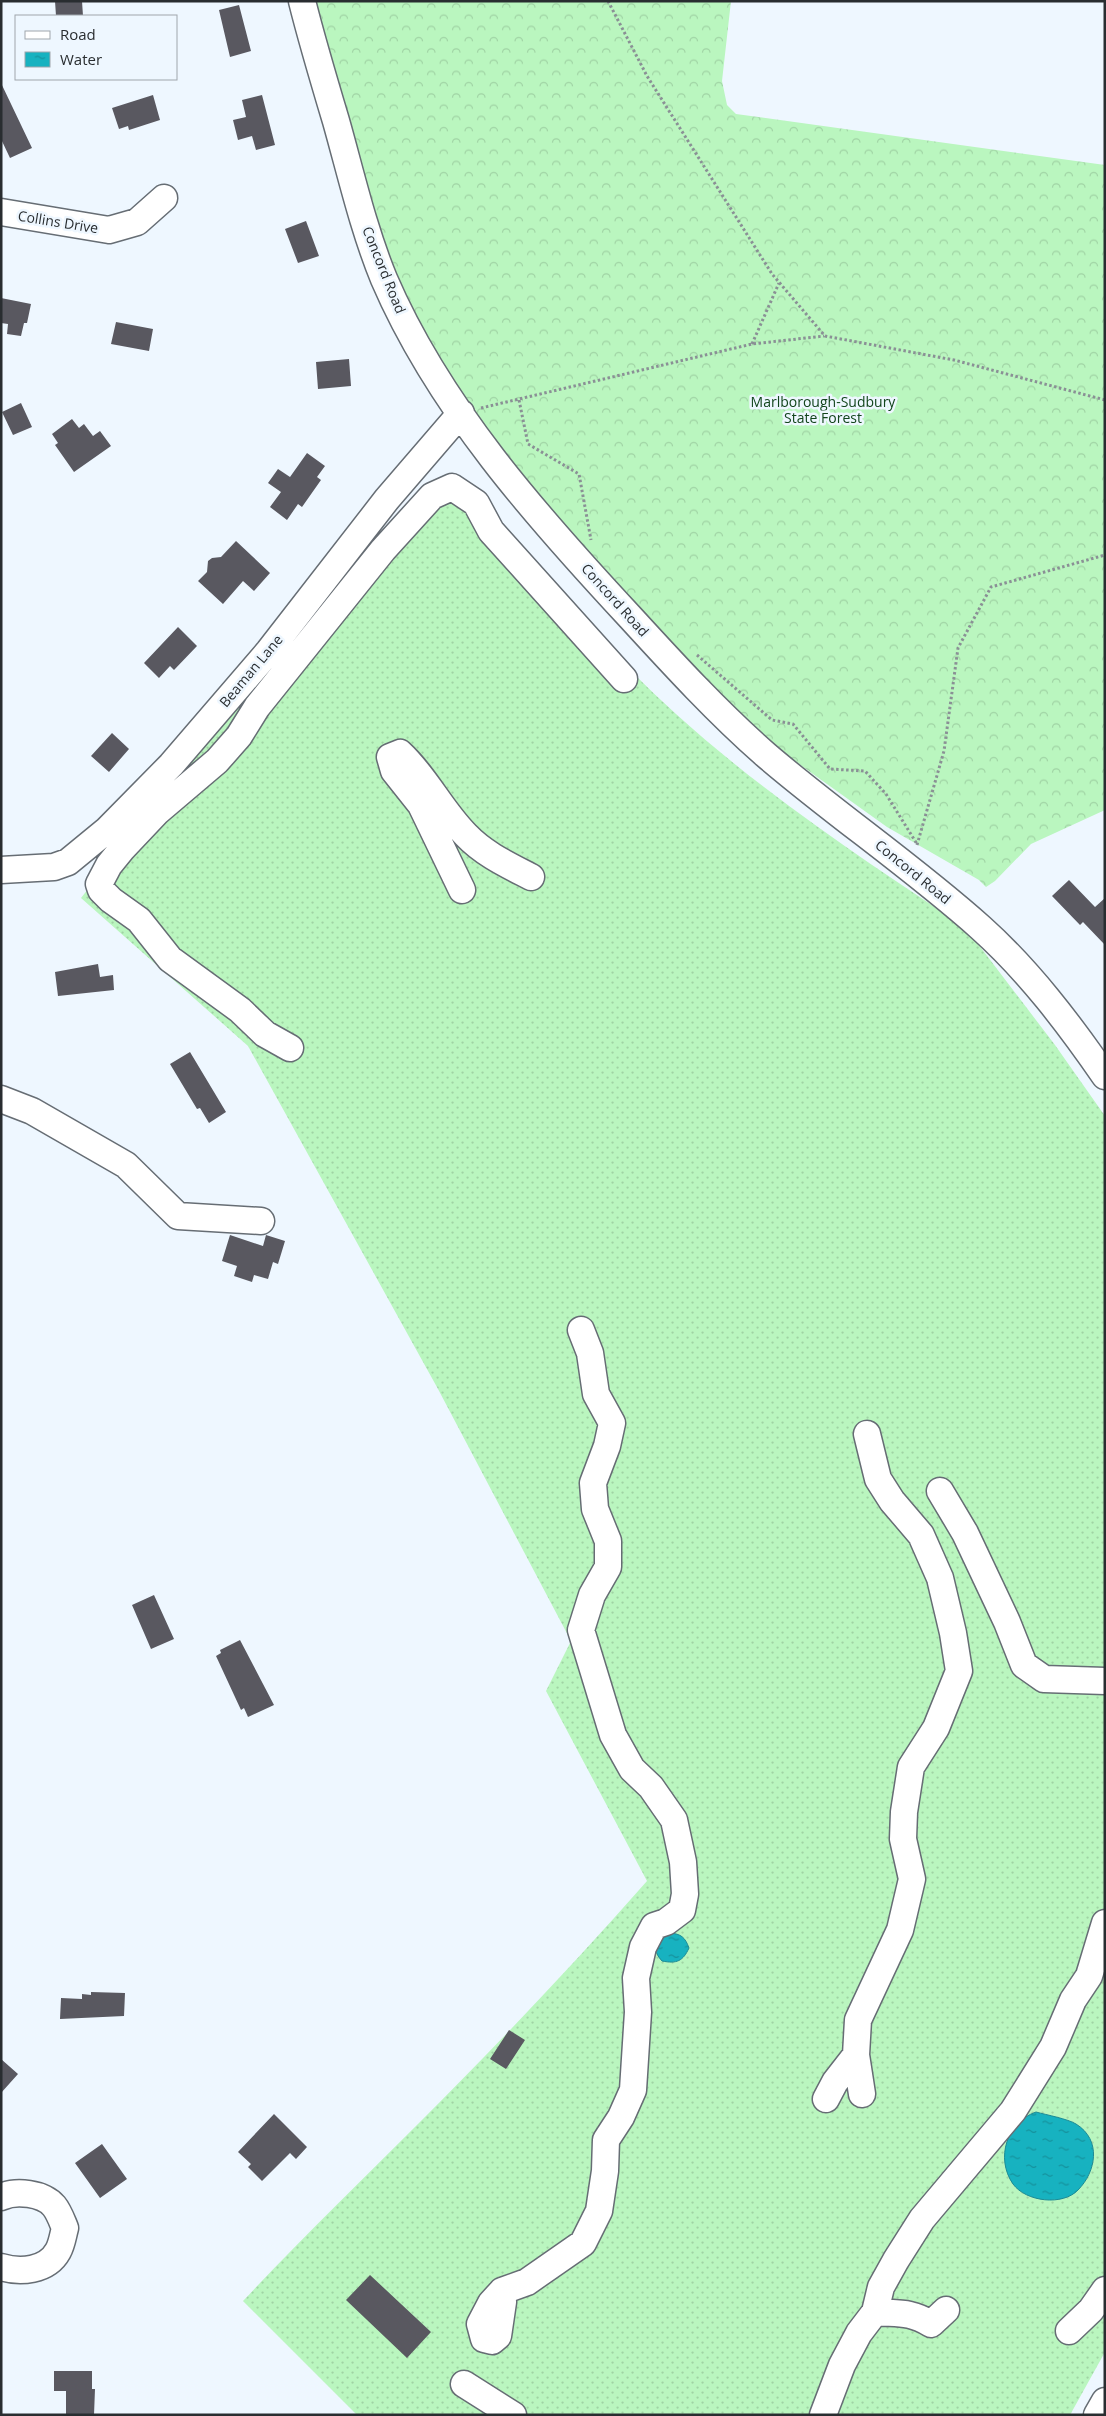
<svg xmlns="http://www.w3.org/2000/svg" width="1106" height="2416" font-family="'Open Sans',sans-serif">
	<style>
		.grass { fill: url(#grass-dots) }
		.forest { fill: url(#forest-crowns) }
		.water { fill: url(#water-ripples); stroke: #1c8a95 }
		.building { fill: #595860 }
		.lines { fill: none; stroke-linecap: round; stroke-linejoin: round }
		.minor-casing { stroke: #666d74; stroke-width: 29 }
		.path { stroke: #8a9095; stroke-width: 3; stroke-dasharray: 2.5 2.5; stroke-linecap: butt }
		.minor { stroke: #fff; stroke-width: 26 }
		.labels { text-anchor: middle; stroke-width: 5; stroke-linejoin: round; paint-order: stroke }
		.street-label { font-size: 14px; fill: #292d30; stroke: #eef7ff }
		.park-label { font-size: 14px; fill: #12451c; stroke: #eef7ff }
	</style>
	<defs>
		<pattern id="grass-dots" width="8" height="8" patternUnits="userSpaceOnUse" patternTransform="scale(1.25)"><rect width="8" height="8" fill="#baf6bf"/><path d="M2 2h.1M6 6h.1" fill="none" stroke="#a0d3a4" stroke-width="1.8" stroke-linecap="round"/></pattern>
		<pattern id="forest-crowns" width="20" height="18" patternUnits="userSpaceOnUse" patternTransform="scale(1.25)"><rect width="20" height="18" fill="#baf6bf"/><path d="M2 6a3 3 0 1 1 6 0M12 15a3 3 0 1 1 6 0" fill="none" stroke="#a0d3a4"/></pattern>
		<pattern id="water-ripples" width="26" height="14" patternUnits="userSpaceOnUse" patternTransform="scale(1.25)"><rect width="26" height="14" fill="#17b2c0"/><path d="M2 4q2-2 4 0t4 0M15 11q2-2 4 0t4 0" fill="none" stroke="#15919c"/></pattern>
	</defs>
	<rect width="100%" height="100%" fill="#eef7ff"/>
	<path class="grass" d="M448,477C526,553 594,640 676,714C770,799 877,869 983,939L978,944L1055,1045L1105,1116V2352L1070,2415H357L243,2301C300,2240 360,2182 419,2123C497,2045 574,1964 647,1881L546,1691L571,1641L438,1389L248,1046L81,898L95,880L112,849L400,515L431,481Z"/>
	<path class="forest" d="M305,1H731L722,81L727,105L736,114L1105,165V810L1031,844L995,881L986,887L979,880L887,827L732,716L557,529L408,318Z"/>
	<path class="water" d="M670,1933C681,1934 685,1937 689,1948C683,1961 677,1964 662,1961C654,1952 655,1948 658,1937Z
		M1036,2112C1047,2115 1068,2119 1076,2124C1102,2140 1096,2172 1078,2190C1063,2206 1026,2202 1013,2184C995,2158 1007,2122 1036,2112Z"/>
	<path class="building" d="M55,1H82L83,16H56Z
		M239,5L251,51L230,57L219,10Z
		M1,83L32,148L10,158L1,139Z
		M153,95L160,120L129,130L128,126L119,129L112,108Z
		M262,95L275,145L256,150L252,136L238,140L233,120L246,117L242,100Z
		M306,221L319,256L298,263L285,229Z
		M1,298L31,304L27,323H24L21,336L7,334L8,324L1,323Z
		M116,322L153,329L149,351L111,344Z
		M349,359L351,386L318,389L316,362Z
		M21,403L32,427L13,435L2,412Z
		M72,419L79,428L84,424L93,436L100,431L111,446L74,472L55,445L58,443L52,434Z
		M307,453L325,466L317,477L321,480L302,507L298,504L287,520L270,507L281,492L268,483L278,469L290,477Z
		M236,541L270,573L254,591L243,581L223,604L198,581L207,572L208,561L212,558L221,557Z
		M178,627L197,646L174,670L170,666L159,678L144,663Z
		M112,733L129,749L109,772L91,756Z
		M1069,880L1095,907L1105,898V945L1083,922L1080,925L1052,896Z
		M98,964L100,977L113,975L114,990L58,996L55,972Z
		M190,1052L226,1112L209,1123L200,1108L197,1109L170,1064Z
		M230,1235L263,1246L266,1235L285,1241L278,1264L273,1262L268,1279L254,1275L252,1282L234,1276L237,1266L222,1261Z
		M154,1595L174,1639L151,1649L132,1605Z
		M240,1640L274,1705L248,1717L244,1708L241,1710L216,1656L221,1653L220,1650Z
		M91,1992L125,1993L124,2016L60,2019L61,1998L82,1999V1994L91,1995Z
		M509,2030L525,2040L506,2069L490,2059Z
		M1,2059L18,2074L1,2093Z
		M274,2114L307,2147L296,2159L290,2153L262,2181L248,2167L251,2164L238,2152Z
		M102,2144L127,2179L100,2198L75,2163Z
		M370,2275L431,2332L407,2358L346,2300Z
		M54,2371H92V2389H95L94,2415H66V2391H54Z"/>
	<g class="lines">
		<g class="minor-casing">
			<path id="minor" d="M302,1C312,41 324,81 336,121C351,174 363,228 384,279C439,407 537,517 631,618C674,665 718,713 766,755C836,815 913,867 981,928C1029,971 1069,1024 1105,1076
				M1,212L109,230L137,222L164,198
				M1,870L54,867L68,862L107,830L171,765L269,651L387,499L461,413
				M462,890L421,805L394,771L390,757L400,753C426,777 441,810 466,835C484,854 508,865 531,877
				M290,1048L265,1034L240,1010L170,959L139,920L111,900L101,890L99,884L109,865L122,849L157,812L217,761L239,736L257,707L383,550L432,496L452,487L476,503L491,531L624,679
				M1,1099L32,1111L126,1165L178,1216L261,1221
				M940,1491L965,1533L1007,1622L1024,1665L1044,1679L1105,1681
				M856,2055L862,2094
				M826,2099L835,2082L856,2055L858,2020L900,1930L912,1879L903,1839L904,1812L911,1767L936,1728L959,1671L953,1633L940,1578L921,1535L892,1501L878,1479L867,1434
				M1,2197C16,2190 43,2193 54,2206C59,2212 62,2221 65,2228C63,2235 62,2244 58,2251C47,2271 20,2273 1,2267
				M502,2291L527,2282L583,2243L599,2211L605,2171L606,2140L621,2117L633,2090L638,2012L636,1978L643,1947L654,1926L666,1922L682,1910L685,1894L683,1862L674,1820L651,1787L632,1769L613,1735L581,1630L592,1595L608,1567V1541L595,1509L593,1483L607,1446L612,1423L596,1394L590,1353L581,1330
				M502,2291L503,2302L498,2336L492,2341L484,2339L480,2324L491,2303Z
				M875,2312C898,2314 910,2311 931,2324L946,2310
				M1069,2331L1091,2310L1105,2290
				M464,2384L513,2415
				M823,2415L842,2365L859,2333L875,2312L881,2287L896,2260L922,2219L1013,2111L1053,2047L1073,2000L1089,1976L1105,1923
				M1097,2415L1105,2401"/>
		</g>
		<path class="path" d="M608,1L647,76L772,274L825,336L954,360L1105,400
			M752,344L779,283
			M519,400L528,444L579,474L591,540
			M481,408L752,344L824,336
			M697,655L772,720L793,724L830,769L865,771L886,794L917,844
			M917,845L944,751L958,648L991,587L1105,555"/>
		<use href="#minor" class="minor"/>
	</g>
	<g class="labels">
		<g class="street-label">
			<text transform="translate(58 222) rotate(9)" y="5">Collins Drive</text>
			<text transform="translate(384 270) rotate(68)" y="5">Concord Road</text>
			<text transform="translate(615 600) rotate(48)" y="5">Concord Road</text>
			<text transform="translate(251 671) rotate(-50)" y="5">Beaman Lane</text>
			<text transform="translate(913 872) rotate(39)" y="5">Concord Road</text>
		</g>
		<g class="park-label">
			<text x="823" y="407">Marlborough-Sudbury<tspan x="823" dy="16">State Forest</tspan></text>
		</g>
	</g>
	<rect width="1106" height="2416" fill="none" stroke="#292d30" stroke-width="5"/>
	<rect x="15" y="15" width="162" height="65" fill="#eef7ff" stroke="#9fa6ac"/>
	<rect x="25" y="31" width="25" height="8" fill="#ffffff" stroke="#9fa6ac"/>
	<text x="60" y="40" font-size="15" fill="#292d30">Road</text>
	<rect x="25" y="52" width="25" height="15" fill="url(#water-ripples)" stroke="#9fa6ac"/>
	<text x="60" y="65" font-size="15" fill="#292d30">Water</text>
</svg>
